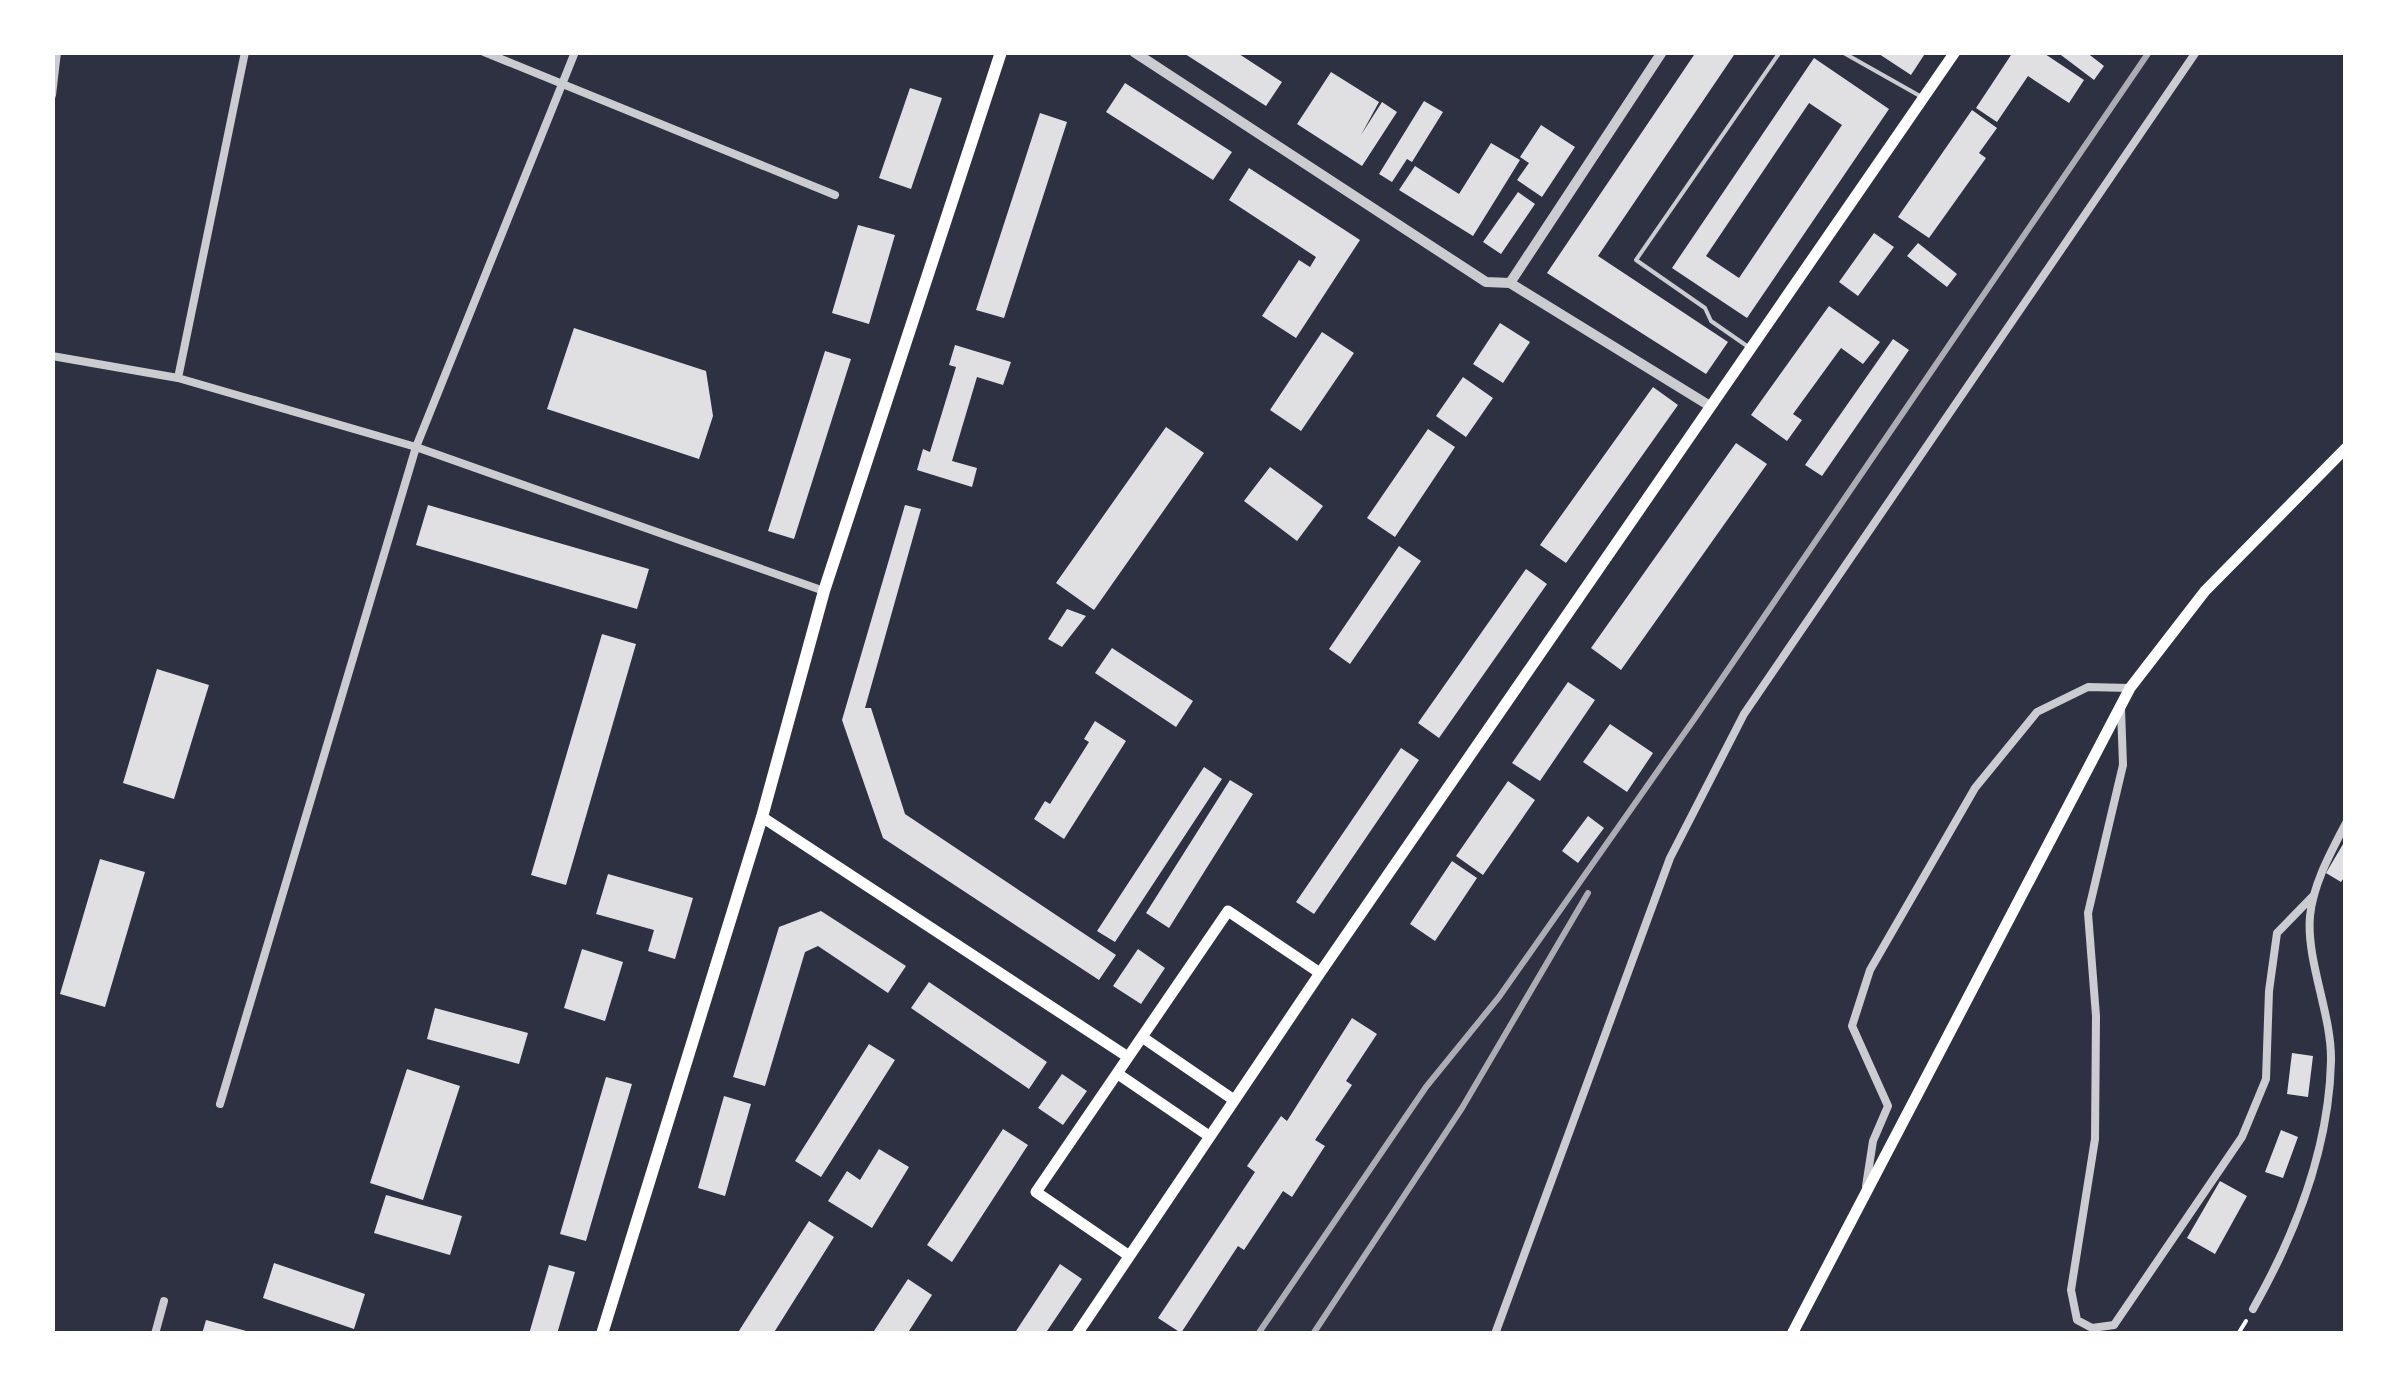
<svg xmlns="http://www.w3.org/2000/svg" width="2398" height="1386" font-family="Quicksand,sans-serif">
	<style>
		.building { fill: #e0e0e3; fill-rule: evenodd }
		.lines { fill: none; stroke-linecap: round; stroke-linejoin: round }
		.path { stroke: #fff; stroke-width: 4 }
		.service { stroke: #caccd0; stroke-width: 4 }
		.minor { stroke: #caccd0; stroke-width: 8 }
		.tertiary { stroke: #caccd0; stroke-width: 10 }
		.secondary { stroke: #fff; stroke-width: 11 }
		.primary { stroke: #fff; stroke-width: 12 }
		.rail { stroke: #abadb3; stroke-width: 6 }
	</style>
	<rect width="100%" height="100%" fill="#2d3142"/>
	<path class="building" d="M1182,52H1236L1282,82L1266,106Z
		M1696,52H1736L1598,256L1728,342L1706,374L1547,273Z
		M1876,52H1926L1911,75Z
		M2013,52H2042L2084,80L2069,103L2028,76L1997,122L1976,108Z
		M2057,52H2086L2104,66L2094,80Z
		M1814,58L1889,109L1747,318L1672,268ZM1809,103L1842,125L1739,278L1706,256Z
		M1331,72L1379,102L1361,135L1382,102L1397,112L1362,166L1297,124Z
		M1125,83L1232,152L1213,180L1106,112Z
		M910,88L942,98L911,189L879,178Z
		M1424,101L1443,112L1412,162L1407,159L1392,182L1379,174Z
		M1972,110L1997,128L1979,153L1986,158L1929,238L1898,217Z
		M1040,113L1067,122L1004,318L976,310Z
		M1541,125L1575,147L1542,197L1517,180L1529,163L1520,157Z
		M1491,143L1520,160L1473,236L1399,190L1415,166L1459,194Z
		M1249,168L1360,240L1296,338L1262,316L1299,260L1310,267L1316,257L1229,200Z
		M1518,192L1535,204L1501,254L1483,242Z
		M858,225L895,235L869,324L832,313Z
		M1874,233L1894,247L1858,296L1839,282Z
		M1918,243L1957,274L1947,287L1907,256Z
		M1829,306L1880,342L1863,364L1841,348L1793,414L1802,420L1787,441L1751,415Z
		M1500,323L1530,342L1503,383L1473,364Z
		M574,328L706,371L713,416L699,459L547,409Z
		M1322,332L1354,353L1301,431L1270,410Z
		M1893,339L1909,350L1822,476L1805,465Z
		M955,345L1011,362L1003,385L977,377L952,461L977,468L972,487L917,470L923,449L930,452L956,367L949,365Z
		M825,351L851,359L794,539L768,531Z
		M1463,377L1493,398L1466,437L1436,416Z
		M1653,387L1678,405L1566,563L1540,545Z
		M1166,427L1204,453L1094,610L1056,583Z
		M1428,429L1455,447L1395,537L1367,518Z
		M1736,443L1767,464L1621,670L1591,648Z
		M1270,467L1323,506L1297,541L1244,501Z
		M428,505L649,569L637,609L416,545Z
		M905,505L921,509L865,708H871L905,814L1116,955L1099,980L883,838L842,720Z
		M1399,546L1421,561L1350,664L1329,649Z
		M1526,569L1547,584L1439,738L1418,723Z
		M1067,609L1086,616L1062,647L1048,639Z
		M602,634L636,644L566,885L531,875Z
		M1112,648L1193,701L1176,727L1095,673Z
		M157,669L209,685L174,799L123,783Z
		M1568,682L1595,700L1540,781L1512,763Z
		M1095,721L1126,741L1064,839L1034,819L1045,801L1050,804L1089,742L1084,739Z
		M1610,724L1653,753L1627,792L1583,762Z
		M1401,748L1419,760L1314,914L1296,902Z
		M1204,767L1222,779L1115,942L1097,931Z
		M1230,780L1253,794L1169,928L1146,913Z
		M1508,781L1535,800L1483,875L1456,856Z
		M1588,816L1604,828L1578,863L1562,851Z
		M2346,839V875L2341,882L2326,873Z
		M100,859L145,872L105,1007L60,994Z
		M1452,861L1477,878L1435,941L1410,924Z
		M608,874L693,898L675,959L648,951L654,930L596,914Z
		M821,911L906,966L888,993L818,946L805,952L765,1086L733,1077L779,927Z
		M582,949L623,962L605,1021L564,1008Z
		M1138,949L1165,968L1141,1004L1113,986Z
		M929,982L1047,1062L1029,1089L911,1008Z
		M435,1008L528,1033L519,1064L427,1039Z
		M1352,1018L1377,1034L1346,1081L1352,1085L1315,1140L1325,1146L1292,1197L1283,1191L1244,1250L1238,1246L1181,1333L1158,1318L1255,1172L1247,1166L1281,1116L1287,1121Z
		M869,1044L895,1060L821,1177L795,1161Z
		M2292,1053L2313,1056L2308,1097L2287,1094Z
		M407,1069L460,1086L423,1200L370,1183Z
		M1062,1074L1087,1091L1063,1125L1038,1108Z
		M606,1077L632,1084L586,1241L560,1234Z
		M724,1096L751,1104L725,1196L698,1188Z
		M1003,1129L1028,1145L952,1262L927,1245Z
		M2281,1130L2298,1137L2283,1178L2265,1172Z
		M879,1149L909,1167L872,1228L828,1201L847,1171L860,1180Z
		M2220,1181L2247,1196L2215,1254L2187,1238Z
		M386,1195L462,1216L450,1255L374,1233Z
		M809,1221L834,1237L773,1334H737Z
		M274,1263L365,1294L354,1329L263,1298Z
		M1060,1264L1082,1279L1045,1334H1014Z
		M549,1265L575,1272L557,1334H529Z
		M908,1279L932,1295L907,1334H872Z
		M206,1320L250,1332V1334H202Z"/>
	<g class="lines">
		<path class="path" d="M2238,1334L2246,1321"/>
		<path class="service" d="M1842,52L1920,96
			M1747,346L1711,321L1705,308L1636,260L1780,52"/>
		<path class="minor" d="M484,52L835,195
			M52,95L57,52
			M52,356L178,378L416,447L824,591
			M178,378L245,52
			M2121,709L2123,765L2088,913L2096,1016L2095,1139L2071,1290L2077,1320L2092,1328L2114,1325L2242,1137L2266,1079L2269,991L2277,933L2314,895
			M220,1104L416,447L575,52
			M1866,1186L1873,1141L1888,1106L1852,1026L1870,970L1975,788L2037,712L2088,687L2130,688
			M2253,1309C2296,1233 2329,1149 2331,1061C2332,1015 2306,961 2310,916C2313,884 2331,852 2346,823
			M155,1334L164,1301
			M1495,1334L1670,858L1744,714L2196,52"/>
		<path class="tertiary" d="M1134,52L1486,282L1510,283L1710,406
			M1510,283L1662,52"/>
		<path class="secondary" d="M762,817L1128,1057
			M1142,1037L1234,1100
			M1118,1074L1209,1136
			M1128,1255L1036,1192L1228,911L1320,973
			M1077,1334L1320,973L1955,52
			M1792,1334L2130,688L2205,591L2346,448"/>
		<path class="primary" d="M602,1334L762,817L824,591L1001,52"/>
		<path class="rail" d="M1258,1334L1426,1087L1499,997L1695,718L2149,52
			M1313,1334L1462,1108L1588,893"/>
	</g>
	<rect width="2398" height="1386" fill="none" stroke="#ffffff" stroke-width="110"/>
</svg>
